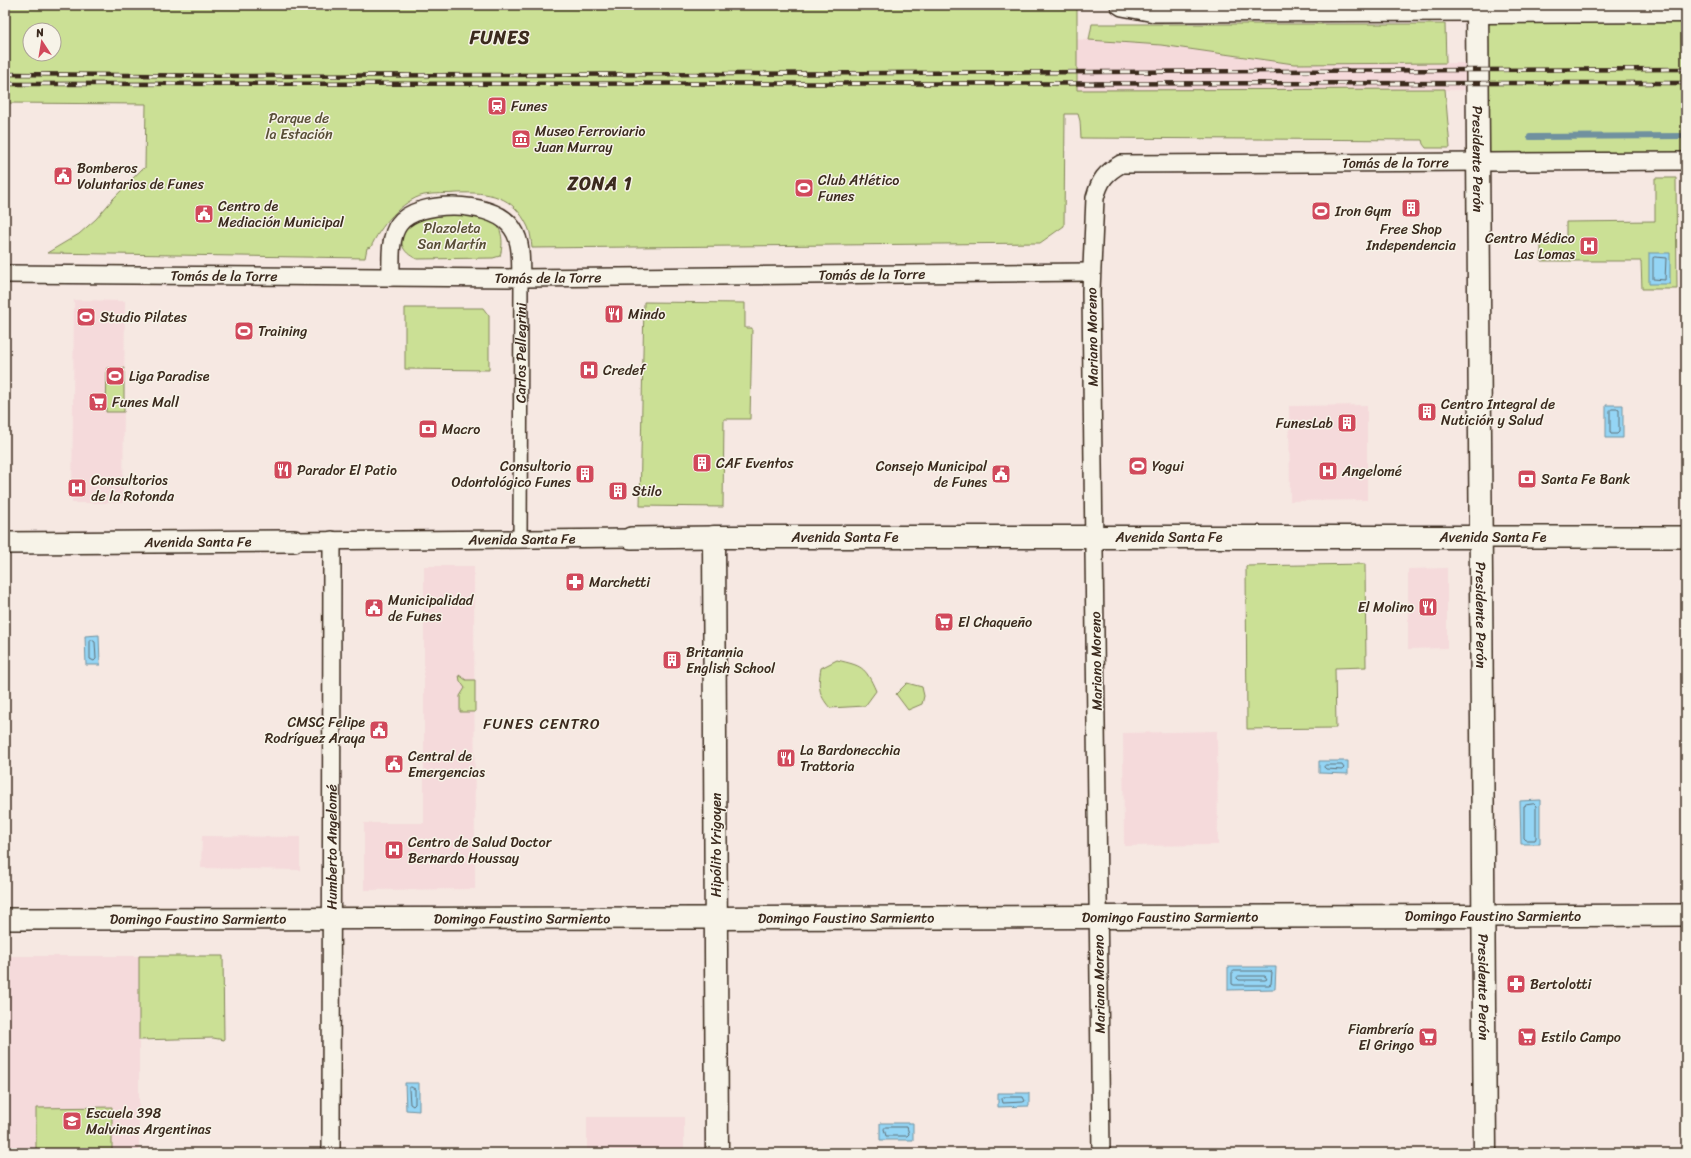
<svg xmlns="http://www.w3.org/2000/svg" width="1691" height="1158" font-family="Sriracha,sans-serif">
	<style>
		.built { fill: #f5dadb; fill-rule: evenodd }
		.green { fill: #cbe095; stroke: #83855a; fill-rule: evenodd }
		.water { fill: #94d5f5; stroke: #70919f }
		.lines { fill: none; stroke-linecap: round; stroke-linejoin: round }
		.shore { stroke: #5f6e74; stroke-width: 1 }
		.stream { stroke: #70919f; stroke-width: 6 }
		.pedestrian-casing { stroke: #3b2a1e; stroke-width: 16 }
		.minor-casing { stroke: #3b2a1e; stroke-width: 20 }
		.tertiary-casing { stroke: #3b2a1e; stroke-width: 24 }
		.secondary-casing { stroke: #3b2a1e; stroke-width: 25 }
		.pedestrian { stroke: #f7f3e8; stroke-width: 13 }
		.minor { stroke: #f7f3e8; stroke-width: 17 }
		.tertiary { stroke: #f7f3e8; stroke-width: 21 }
		.secondary { stroke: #f7f3e8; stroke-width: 22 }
		.rail-casing { stroke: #3b2a1e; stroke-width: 4.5 }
		.rail { stroke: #f7f3e8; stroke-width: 3; stroke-dasharray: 9; stroke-linecap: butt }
		.labels { text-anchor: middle; stroke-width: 3; stroke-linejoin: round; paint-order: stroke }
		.poi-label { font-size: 14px; fill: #3b2a1e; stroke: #f7f3e8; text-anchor: start }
		.park-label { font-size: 14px; fill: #584e36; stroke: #f7f3e8 }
		.street-label { font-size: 14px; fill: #3b2a1e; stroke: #f7f3e8 }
		.neighbourhood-label { font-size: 15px; letter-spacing: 1px; fill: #3b2a1e; stroke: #f7f3e8 }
		.district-label { font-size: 18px; font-weight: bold; letter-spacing: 1px; fill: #3b2a1e; stroke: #f7f3e8 }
	</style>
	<rect width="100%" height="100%" fill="#f6e8e2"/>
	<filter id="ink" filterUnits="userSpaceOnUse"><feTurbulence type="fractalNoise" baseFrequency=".025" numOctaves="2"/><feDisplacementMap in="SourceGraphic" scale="8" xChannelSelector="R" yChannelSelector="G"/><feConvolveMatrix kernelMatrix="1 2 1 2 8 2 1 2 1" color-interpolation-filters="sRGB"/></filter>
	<g filter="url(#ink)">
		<path class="built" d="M43,20L1044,37L1161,45L1294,64L1686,62L1536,90L5,91V30ZM30,30H54V54H30Z
			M74,300L125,301L123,503H72Z
			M1367,405V500L1290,501L1289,406Z
			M424,566H474L475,889L364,890V823H424Z
			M1447,568V648L1408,649V569Z
			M1217,731L1218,845L1124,846L1123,733Z
			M202,836L300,837V870L201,868Z
			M5,956H139V1153H5Z
			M587,1117H684V1149H644V1153H587Z"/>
		<path class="green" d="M5,5H1077V90L1445,89L1450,148H1426L1423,144L1422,140L1081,138L1080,121L1078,114H1065L1064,226L1040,243L532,248C531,241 531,233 528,227C513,195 489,192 457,193C447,194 434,193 424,195C402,200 379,228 371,247L367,248L365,258L47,253L79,234L96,219L113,199L142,169L145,168L146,104L5,103ZM30,30H54V54H30Z
			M1686,11V161L1478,162L1477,12Z
			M1092,24H1445L1446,63L1294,64L1161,45L1089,40Z
			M1655,178H1676L1677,289H1642L1641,261H1541V243L1566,242V222L1655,221Z
			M458,214C467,215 478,215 487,218C503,223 504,243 500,256L493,258L417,259C401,252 399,242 404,227L425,215Z
			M644,302L745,303V328H752L750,419H724L723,507L640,506Z
			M405,308H483L489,316V370L405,369Z
			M107,368H124V412H106Z
			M1365,564L1366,667L1335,668L1336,728L1247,729L1246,566Z
			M837,660C862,666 865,666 876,691L865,706L830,708C818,694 818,686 821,668Z
			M459,675L466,680H475V712H460V696L465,688L460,681Z
			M907,683L922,687L924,696L922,704L908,710L896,694Z
			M139,956H223L224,1040L213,1038L139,1040Z
			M112,1107V1153H36V1108Z"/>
		<path class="water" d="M1649,253H1670V284H1649Z
			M1606,405H1623V438H1606Z
			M99,635L100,665H86L85,636Z
			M1319,761H1348V774L1319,773Z
			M1540,800V844H1521L1520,801Z
			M1228,967H1276L1275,989L1228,990Z
			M405,1083H419V1111L406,1110Z
			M998,1093H1029V1106L998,1107Z
			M880,1123H913V1140H880Z"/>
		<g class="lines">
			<path class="shore" d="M1655,257L1666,258L1665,280L1653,279V258Z
				M1612,409H1617L1619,410V432L1617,434H1611L1610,432V411Z
				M92,640L95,642L96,659L94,661L90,659V642Z
				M1326,765H1342L1344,768L1342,770L1326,769L1324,767Z
				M1534,804L1536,806V838L1535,840H1526L1524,838V806L1526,805Z
				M1234,971H1270L1272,972L1271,984L1269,985H1234L1232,984V973Z
				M1239,976H1265L1267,979L1265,980H1239L1237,978Z
				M411,1087L415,1089V1104L413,1106L410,1104L409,1089Z
				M1004,1097H1023L1025,1101L1023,1102L1003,1103L1002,1099Z
				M886,1127H907L909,1134L907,1136H886L884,1129Z"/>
			<path class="stream" d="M1530,137L1686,136"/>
			<g class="pedestrian-casing">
				<g id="pedestrian">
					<path id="s1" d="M520,539L521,278"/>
				</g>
			</g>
			<g class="minor-casing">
				<g id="minor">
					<path d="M1119,5L1122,7L1154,13L1477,12"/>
					<path id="s2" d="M5,274L521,278L1091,272"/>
					<path d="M391,277C391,262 389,237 399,224C418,199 489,201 509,224C523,239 520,259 521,278"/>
					<path id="s3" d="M294,541L631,538"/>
					<path id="s4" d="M331,1153L332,540"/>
					<path id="s5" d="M1101,1153L1091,291L1095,198C1100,180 1105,173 1121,164L1686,161"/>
				</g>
			</g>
			<g class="tertiary-casing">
				<g id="tertiary">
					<path d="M1480,537H1686"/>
					<path d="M631,538L714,537"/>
					<path id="s6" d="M5,543L294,541"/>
					<path d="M1483,916L1686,915"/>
					<path id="s7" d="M5,919L716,918"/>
				</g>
			</g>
			<g class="secondary-casing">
				<g id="secondary">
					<path id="s8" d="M1477,5L1485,1153"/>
					<path d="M1477,12L1686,11"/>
					<path id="s9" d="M716,918L1483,916"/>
					<path id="s10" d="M717,1153L714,537H1480"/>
				</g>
			</g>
			<use href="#pedestrian" class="pedestrian"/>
			<use href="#minor" class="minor"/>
			<use href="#tertiary" class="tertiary"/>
			<use href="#secondary" class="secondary"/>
			<g class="rail-casing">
				<path id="rail" d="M5,74L245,76L497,75L1686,69
					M5,84L1686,83"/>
			</g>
			<use href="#rail" class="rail"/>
		</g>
	</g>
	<defs>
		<g id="station-square" transform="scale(1)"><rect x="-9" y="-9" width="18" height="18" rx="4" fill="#d1495b" stroke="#f7f3e8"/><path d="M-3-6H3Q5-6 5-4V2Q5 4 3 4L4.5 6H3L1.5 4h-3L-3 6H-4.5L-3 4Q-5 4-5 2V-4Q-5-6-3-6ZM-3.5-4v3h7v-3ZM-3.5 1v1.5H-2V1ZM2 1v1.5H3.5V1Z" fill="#fff"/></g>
		<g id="museum-square" transform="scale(1)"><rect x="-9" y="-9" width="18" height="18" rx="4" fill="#d1495b" stroke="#f7f3e8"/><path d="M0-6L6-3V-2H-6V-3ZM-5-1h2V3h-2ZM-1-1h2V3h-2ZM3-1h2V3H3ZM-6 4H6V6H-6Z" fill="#fff"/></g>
		<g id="civic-square" transform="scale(1)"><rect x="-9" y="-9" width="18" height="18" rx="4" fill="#d1495b" stroke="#f7f3e8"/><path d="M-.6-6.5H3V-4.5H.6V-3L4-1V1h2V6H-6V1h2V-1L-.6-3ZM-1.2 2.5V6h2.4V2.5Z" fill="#fff"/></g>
		<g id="stadium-square" transform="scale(1)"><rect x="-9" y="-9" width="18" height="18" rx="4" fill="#d1495b" stroke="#f7f3e8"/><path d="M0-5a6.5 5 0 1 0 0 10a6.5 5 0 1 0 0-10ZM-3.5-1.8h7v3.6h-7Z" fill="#fff"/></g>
		<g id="building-square" transform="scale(1)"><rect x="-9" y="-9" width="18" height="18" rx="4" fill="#d1495b" stroke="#f7f3e8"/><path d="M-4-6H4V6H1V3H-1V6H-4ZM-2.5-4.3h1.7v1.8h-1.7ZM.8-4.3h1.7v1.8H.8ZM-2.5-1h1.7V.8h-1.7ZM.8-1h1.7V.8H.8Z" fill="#fff"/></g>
		<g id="hospital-square" transform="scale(1)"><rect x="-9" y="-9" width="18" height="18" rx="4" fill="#d1495b" stroke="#f7f3e8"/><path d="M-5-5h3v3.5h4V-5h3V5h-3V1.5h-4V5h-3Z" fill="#fff"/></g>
		<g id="restaurant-square" transform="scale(1)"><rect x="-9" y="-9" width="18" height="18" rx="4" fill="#d1495b" stroke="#f7f3e8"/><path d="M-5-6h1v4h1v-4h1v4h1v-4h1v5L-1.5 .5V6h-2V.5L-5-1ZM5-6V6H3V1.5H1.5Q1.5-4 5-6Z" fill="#fff"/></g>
		<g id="supermarket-square" transform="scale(1)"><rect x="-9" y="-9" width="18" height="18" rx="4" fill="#d1495b" stroke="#f7f3e8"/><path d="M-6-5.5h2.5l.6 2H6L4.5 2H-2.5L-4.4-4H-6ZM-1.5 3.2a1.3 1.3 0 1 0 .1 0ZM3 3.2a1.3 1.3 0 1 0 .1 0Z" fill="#fff"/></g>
		<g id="bank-square" transform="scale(1)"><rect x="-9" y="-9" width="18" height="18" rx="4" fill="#d1495b" stroke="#f7f3e8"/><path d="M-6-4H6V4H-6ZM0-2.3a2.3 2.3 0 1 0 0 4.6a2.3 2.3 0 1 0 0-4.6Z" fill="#fff"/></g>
		<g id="pharmacy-square" transform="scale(1)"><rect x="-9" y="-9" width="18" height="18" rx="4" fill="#d1495b" stroke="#f7f3e8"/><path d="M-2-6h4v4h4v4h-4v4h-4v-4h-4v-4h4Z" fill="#fff"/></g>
		<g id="school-square" transform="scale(1)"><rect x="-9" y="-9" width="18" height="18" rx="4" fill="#d1495b" stroke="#f7f3e8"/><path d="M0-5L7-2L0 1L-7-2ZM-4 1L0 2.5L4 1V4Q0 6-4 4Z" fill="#fff"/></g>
	</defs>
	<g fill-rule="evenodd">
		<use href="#station-square" x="497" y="106"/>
		<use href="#museum-square" x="521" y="139"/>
		<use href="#civic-square" x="63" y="176"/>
		<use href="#stadium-square" x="804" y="188"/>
		<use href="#building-square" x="1411" y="208"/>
		<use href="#stadium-square" x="1321" y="211"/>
		<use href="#civic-square" x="204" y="214"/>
		<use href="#hospital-square" x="1589" y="246"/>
		<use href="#restaurant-square" x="614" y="314"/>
		<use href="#stadium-square" x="86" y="317"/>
		<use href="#stadium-square" x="244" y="331"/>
		<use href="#hospital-square" x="589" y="370"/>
		<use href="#stadium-square" x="115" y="376"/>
		<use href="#supermarket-square" x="98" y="402"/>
		<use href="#building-square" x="1427" y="412"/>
		<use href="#building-square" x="1347" y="423"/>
		<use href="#bank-square" x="428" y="429"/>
		<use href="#building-square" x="702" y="463"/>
		<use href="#stadium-square" x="1138" y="466"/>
		<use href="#restaurant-square" x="283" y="470"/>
		<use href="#hospital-square" x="1328" y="471"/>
		<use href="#building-square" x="585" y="474"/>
		<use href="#civic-square" x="1001" y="474"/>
		<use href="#bank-square" x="1527" y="479"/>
		<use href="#hospital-square" x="77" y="488"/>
		<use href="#building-square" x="618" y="491"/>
		<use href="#pharmacy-square" x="575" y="582"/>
		<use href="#restaurant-square" x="1428" y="607"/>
		<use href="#civic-square" x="374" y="608"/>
		<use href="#supermarket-square" x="944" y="622"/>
		<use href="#building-square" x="672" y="660"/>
		<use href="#civic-square" x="379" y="730"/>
		<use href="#restaurant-square" x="786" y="758"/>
		<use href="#civic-square" x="394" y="764"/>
		<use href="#hospital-square" x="394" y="850"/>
		<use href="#pharmacy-square" x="1516" y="984"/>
		<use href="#supermarket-square" x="1428" y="1037"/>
		<use href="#supermarket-square" x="1527" y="1037"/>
		<use href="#school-square" x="72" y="1121"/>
	</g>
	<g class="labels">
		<g class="poi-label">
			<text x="511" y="111">Funes</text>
			<text x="535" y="136">Museo Ferroviario<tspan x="535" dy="16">Juan Murray</tspan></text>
			<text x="77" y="173">Bomberos<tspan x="77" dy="16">Voluntarios de Funes</tspan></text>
			<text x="818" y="185">Club Atlético<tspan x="818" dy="16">Funes</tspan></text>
			<text x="218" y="211">Centro de<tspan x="218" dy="16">Mediación Municipal</tspan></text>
			<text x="1335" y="216">Iron Gym</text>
			<text x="1411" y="234" text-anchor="middle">Free Shop<tspan x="1411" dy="16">Independencia</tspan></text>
			<text x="1575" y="243" text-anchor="end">Centro Médico<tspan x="1575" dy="16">Las Lomas</tspan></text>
			<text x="628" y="319">Mindo</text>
			<text x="100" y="322">Studio Pilates</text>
			<text x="258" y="336">Training</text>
			<text x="603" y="375">Credef</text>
			<text x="129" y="381">Liga Paradise</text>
			<text x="112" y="407">Funes Mall</text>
			<text x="1441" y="409">Centro Integral de<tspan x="1441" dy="16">Nutición y Salud</tspan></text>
			<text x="1333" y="428" text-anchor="end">FunesLab</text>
			<text x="442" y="434">Macro</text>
			<text x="716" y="468">CAF Eventos</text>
			<text x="571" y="471" text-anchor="end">Consultorio<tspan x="571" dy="16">Odontológico Funes</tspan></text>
			<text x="987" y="471" text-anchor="end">Consejo Municipal<tspan x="987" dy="16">de Funes</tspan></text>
			<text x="1152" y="471">Yogui</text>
			<text x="297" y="475">Parador El Patio</text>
			<text x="1342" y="476">Angelomé</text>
			<text x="1541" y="484">Santa Fe Bank</text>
			<text x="91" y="485">Consultorios<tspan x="91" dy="16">de la Rotonda</tspan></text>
			<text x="632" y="496">Stilo</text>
			<text x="589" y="587">Marchetti</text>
			<text x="388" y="605">Municipalidad<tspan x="388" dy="16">de Funes</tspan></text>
			<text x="1414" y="612" text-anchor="end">El Molino</text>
			<text x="958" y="627">El Chaqueño</text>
			<text x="686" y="657">Britannia<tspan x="686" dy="16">English School</tspan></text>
			<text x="365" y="727" text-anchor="end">CMSC Felipe<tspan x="365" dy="16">Rodríguez Araya</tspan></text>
			<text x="800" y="755">La Bardonecchia<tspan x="800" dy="16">Trattoria</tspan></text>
			<text x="408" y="761">Central de<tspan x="408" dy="16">Emergencias</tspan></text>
			<text x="408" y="847">Centro de Salud Doctor<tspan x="408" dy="16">Bernardo Houssay</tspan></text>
			<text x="1530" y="989">Bertolotti</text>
			<text x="1414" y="1034" text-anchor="end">Fiambrería<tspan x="1414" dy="16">El Gringo</tspan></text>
			<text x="1541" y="1042">Estilo Campo</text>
			<text x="86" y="1118">Escuela 398<tspan x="86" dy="16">Malvinas Argentinas</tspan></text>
		</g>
		<g class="park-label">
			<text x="299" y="123">Parque de<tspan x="299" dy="16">la Estación</tspan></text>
			<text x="452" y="233">Plazoleta<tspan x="452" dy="16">San Martín</tspan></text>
		</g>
		<g class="street-label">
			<text dy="5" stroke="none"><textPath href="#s8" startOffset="154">Presidente Perón</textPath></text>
			<text dy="5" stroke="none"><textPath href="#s5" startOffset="1274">Tomás de la Torre</textPath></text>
			<text dy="5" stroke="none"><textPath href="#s2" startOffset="867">Tomás de la Torre</textPath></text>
			<text dy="5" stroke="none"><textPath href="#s2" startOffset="219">Tomás de la Torre</textPath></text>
			<text dy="5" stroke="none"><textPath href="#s2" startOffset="543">Tomás de la Torre</textPath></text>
			<text transform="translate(1092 337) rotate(-91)" y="5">Mariano Moreno</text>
			<text dy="5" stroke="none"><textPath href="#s1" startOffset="186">Carlos Pellegrini</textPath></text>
			<text dy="5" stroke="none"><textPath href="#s10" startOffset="747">Avenida Santa Fe</textPath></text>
			<text dy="5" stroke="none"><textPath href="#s10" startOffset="1071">Avenida Santa Fe</textPath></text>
			<text x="1493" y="542">Avenida Santa Fe</text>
			<text dy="5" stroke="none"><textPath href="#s3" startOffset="228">Avenida Santa Fe</textPath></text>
			<text dy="5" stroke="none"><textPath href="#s6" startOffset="193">Avenida Santa Fe</textPath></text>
			<text dy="5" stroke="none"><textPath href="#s8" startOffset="610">Presidente Perón</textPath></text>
			<text transform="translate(1096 661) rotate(-91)" y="5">Mariano Moreno</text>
			<text transform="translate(716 845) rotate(-90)" y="5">Hipólito Yrigoyen</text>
			<text dy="5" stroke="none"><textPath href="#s4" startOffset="306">Humberto Angelomé</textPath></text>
			<text dy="5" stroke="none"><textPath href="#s9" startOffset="454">Domingo Faustino Sarmiento</textPath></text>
			<text x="1493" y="921">Domingo Faustino Sarmiento</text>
			<text dy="5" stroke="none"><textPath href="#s9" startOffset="130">Domingo Faustino Sarmiento</textPath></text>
			<text dy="5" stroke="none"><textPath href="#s7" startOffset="517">Domingo Faustino Sarmiento</textPath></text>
			<text dy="5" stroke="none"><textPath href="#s7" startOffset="193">Domingo Faustino Sarmiento</textPath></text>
			<text transform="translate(1099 984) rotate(-91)" y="5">Mariano Moreno</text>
			<text dy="5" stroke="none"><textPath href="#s8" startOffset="982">Presidente Perón</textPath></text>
		</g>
		<g class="neighbourhood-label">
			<text x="542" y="729">FUNES CENTRO</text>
		</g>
		<g class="district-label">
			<text x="500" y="44">FUNES</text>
			<text x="600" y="190">ZONA 1</text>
		</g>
	</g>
	<rect width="1691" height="1158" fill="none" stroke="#f7f3e8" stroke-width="20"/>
	<rect x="10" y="10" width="1671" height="1138" fill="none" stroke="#3b2a1e" stroke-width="1.5" filter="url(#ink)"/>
	<g transform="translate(42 42) rotate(348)"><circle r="19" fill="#f7f3e8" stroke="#aca397"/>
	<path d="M0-3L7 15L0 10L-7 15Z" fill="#d1495b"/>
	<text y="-6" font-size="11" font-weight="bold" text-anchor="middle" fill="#3b2a1e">N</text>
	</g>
</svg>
